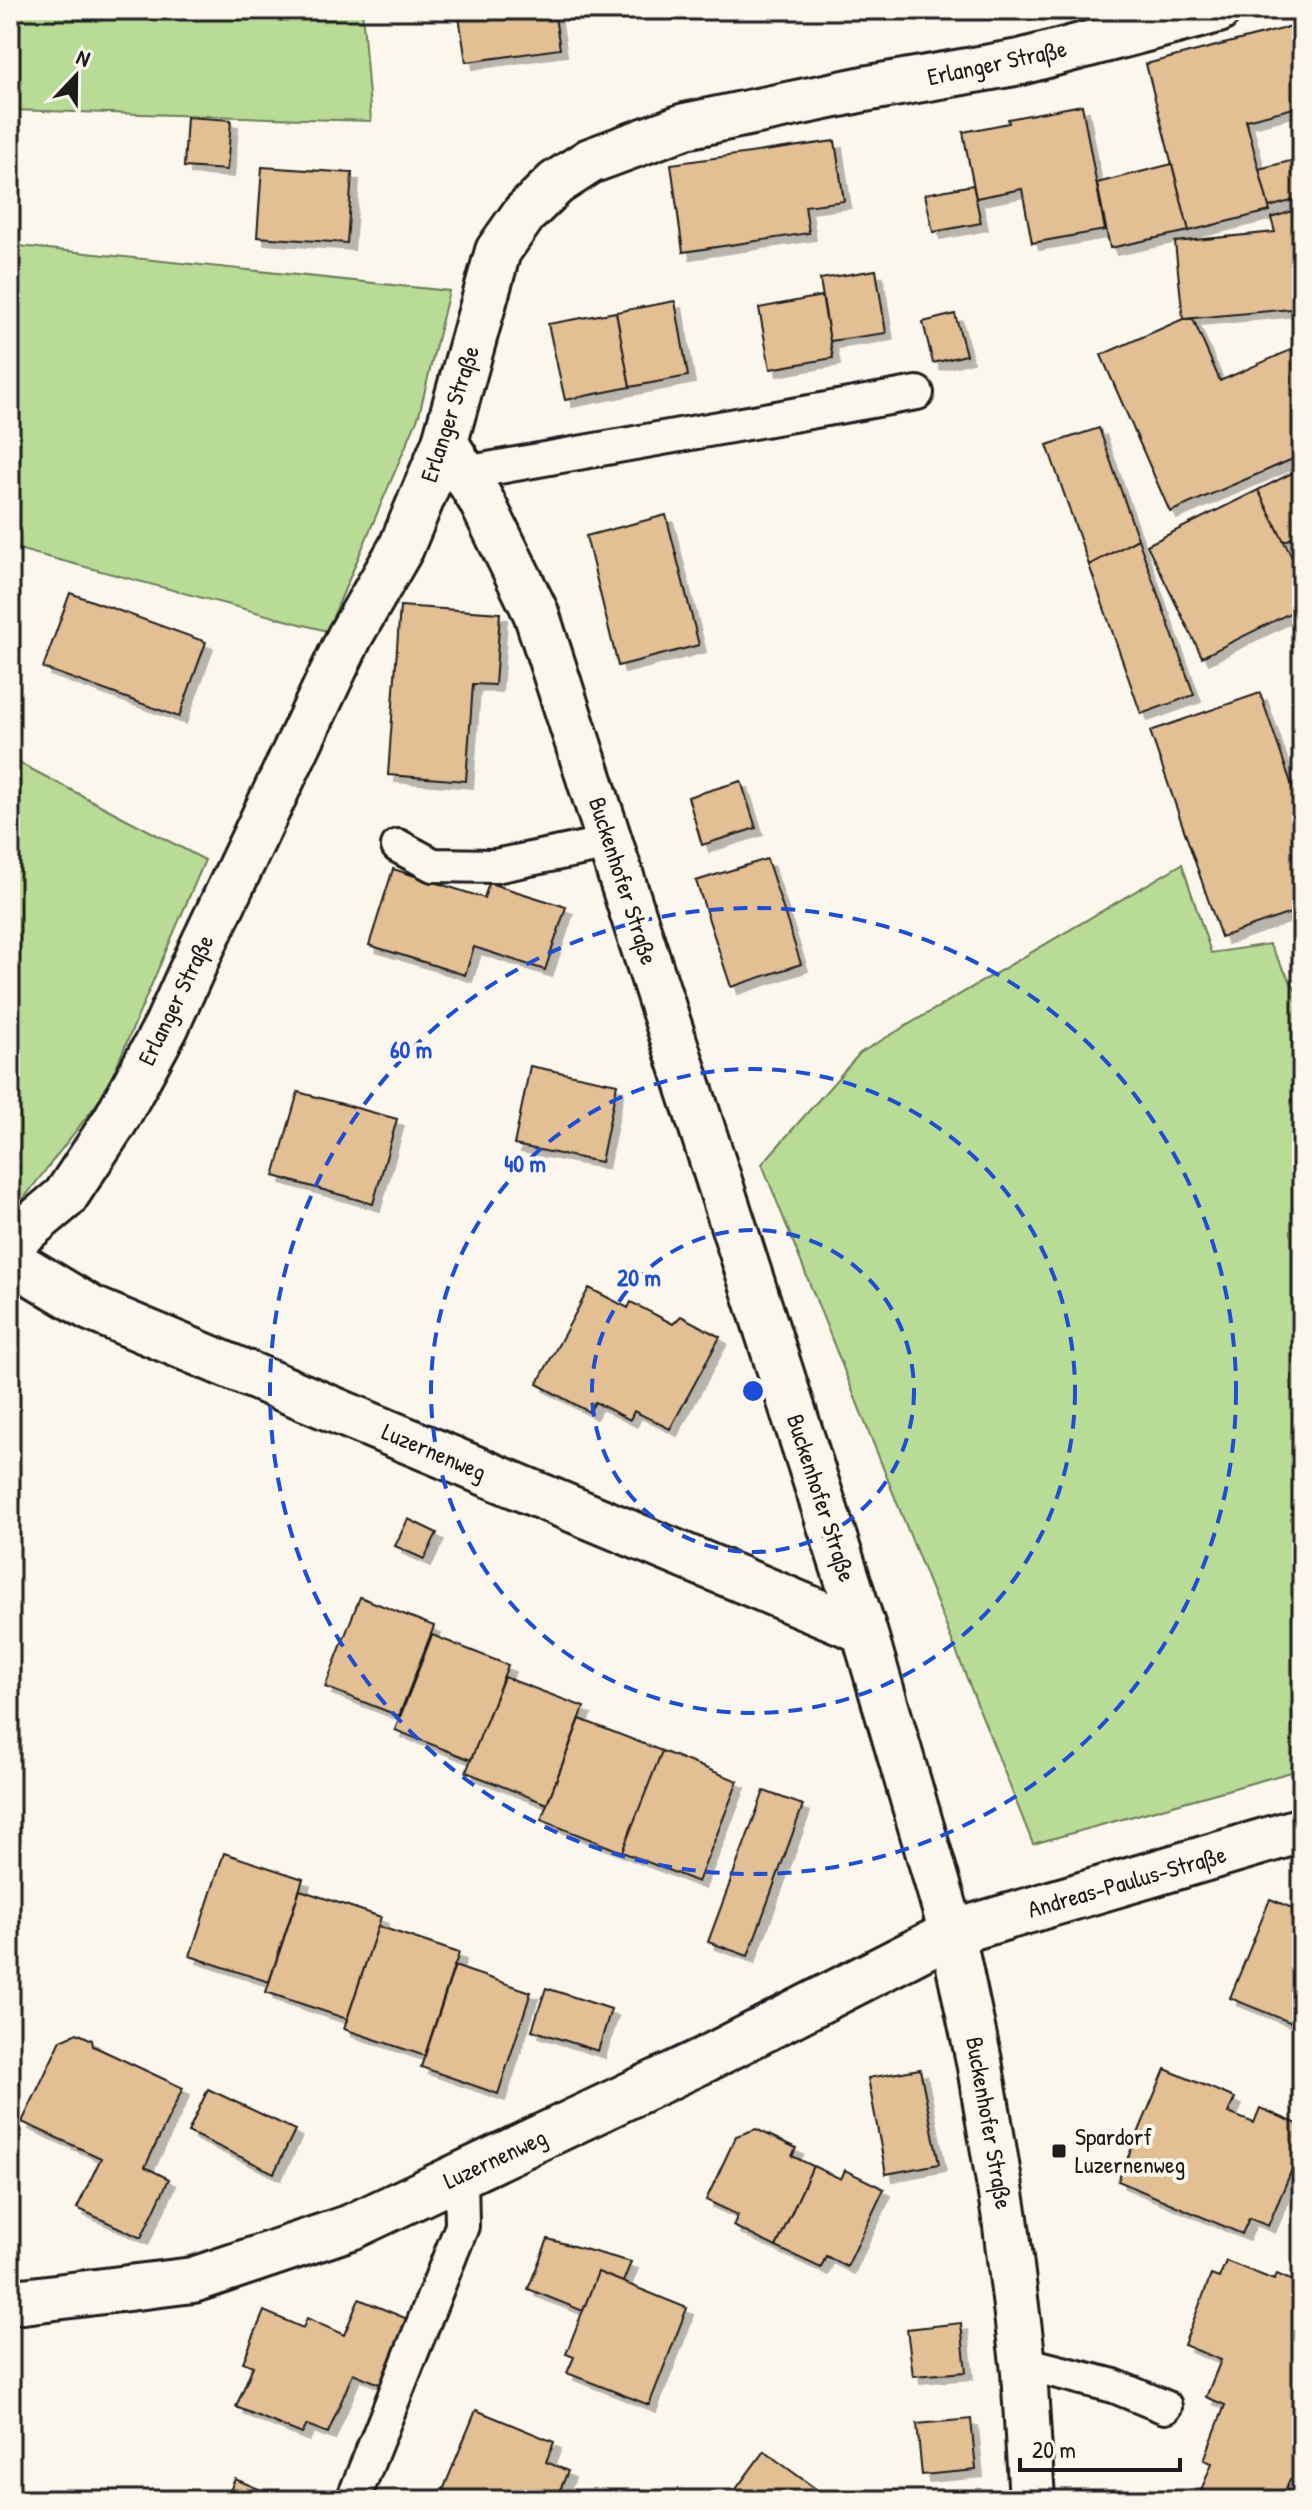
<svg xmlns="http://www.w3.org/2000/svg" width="1312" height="2510" font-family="'Patrick Hand',sans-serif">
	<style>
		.green { fill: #b8dc96; stroke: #6a7c59; stroke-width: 2 }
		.building { fill: #e3bf94; stroke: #1c1c1c; stroke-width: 2; filter: url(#shadow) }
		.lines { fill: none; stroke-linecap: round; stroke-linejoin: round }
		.service-casing { stroke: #1c1c1c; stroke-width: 38 }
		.minor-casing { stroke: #1c1c1c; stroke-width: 50 }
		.tertiary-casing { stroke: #1c1c1c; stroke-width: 50 }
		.secondary-casing { stroke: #1c1c1c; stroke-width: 50 }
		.service { stroke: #fbf7ec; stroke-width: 32 }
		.minor { stroke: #fbf7ec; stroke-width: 44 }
		.tertiary { stroke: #fbf7ec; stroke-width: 44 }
		.secondary { stroke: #fbf7ec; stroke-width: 44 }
		.ring { fill: none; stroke: #1d4ed8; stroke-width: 4; stroke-dasharray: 14 10 }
		.poi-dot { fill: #1c1c1c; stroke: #fbf7ec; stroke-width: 3 }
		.labels { text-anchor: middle; stroke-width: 8; stroke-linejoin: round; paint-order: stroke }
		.street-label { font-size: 24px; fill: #1c1c1c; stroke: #fbf7ec }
		.poi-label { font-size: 24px; fill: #1c1c1c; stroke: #fbf7ec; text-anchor: start }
		.centre { fill: #1d4ed8; stroke: #fbf7ec; stroke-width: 4 }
		.ring-label { font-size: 24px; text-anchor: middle; font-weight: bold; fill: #1d4ed8; stroke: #fbf7ec; stroke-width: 8; stroke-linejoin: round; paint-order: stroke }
	</style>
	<defs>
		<filter id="shadow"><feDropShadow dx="7" dy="7" stdDeviation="0" flood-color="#0004"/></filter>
	</defs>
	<rect width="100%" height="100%" fill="#fbf7ec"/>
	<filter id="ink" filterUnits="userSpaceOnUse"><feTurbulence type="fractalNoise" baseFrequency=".0125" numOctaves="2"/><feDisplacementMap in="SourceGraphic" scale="16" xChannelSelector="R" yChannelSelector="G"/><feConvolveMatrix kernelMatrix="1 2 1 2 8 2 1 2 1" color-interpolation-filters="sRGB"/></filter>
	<g filter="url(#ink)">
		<path class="green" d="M10,10H362L371,121L11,110L10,154Z
			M10,245L449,291L419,415L327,631L10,547Z
			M10,758L205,860L105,1093L10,1216Z
			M1182,864L1211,953L1269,944L1302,1001V1769L1033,1844L762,1164L860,1053Z"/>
		<path class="building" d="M458,10H554L560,49L466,62Z
			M1302,24V106L1246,120L1270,211L1189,231L1146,64Z
			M1082,105L1105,230L1032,243L1022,189L976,198L963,132L1009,123L1008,119Z
			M187,117L231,120L227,170L184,167Z
			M835,141L844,201L805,206L809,233L683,252L671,164Z
			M1302,158V198L1269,207L1259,169Z
			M1172,164L1189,231L1110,248L1097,183Z
			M262,167L352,173L347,243L257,237Z
			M973,185L981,223L933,232L925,194Z
			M1302,208V308L1183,319L1175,242L1275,232L1271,218Z
			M876,270L886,333L830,341L820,279Z
			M822,296L833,358L770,369L759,308Z
			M675,301L688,376L630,387L616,312Z
			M616,312L630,387L565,400L548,324Z
			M955,314L966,355L933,363L923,322Z
			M1183,319H1193L1220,381L1302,345V455L1170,512L1101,355Z
			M1099,428L1138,539L1089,565L1047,445Z
			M1302,468V533L1284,542L1258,490Z
			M1258,490L1302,577V607L1202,657L1147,545Z
			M666,515L699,645L618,666L586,536Z
			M1138,539L1194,695L1141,714L1089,565Z
			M70,593L206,642L179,717L43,668Z
			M400,606L500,613L495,685L473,684L466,781L388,775Z
			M1260,693L1302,815V909L1221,937L1150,731Z
			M741,781L756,828L702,845L688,797Z
			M767,859L801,964L731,987L696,881Z
			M393,869L484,898L489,883L566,907L545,970L474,947L465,975L369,945Z
			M530,1066L617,1084L601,1162L514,1145Z
			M298,1092L397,1119L373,1204L274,1176Z
			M589,1288L628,1308L631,1302L673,1324L681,1316L720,1337L670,1429L634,1411L630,1420L595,1402L589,1412L537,1384Z
			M408,1519L437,1533L424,1559L395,1546Z
			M360,1597L434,1626L399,1716L325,1687Z
			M432,1635L508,1665L471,1760L395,1730Z
			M504,1677L584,1707L547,1804L466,1772Z
			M580,1719L662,1751L622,1852L541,1820Z
			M662,1751L738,1781L698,1882L622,1852Z
			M764,1791L803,1805L748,1956L708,1942Z
			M224,1853L303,1879L269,1982L190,1956Z
			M300,1890L381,1917L347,2019L266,1992Z
			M1270,1899L1302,1912V2027L1230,1998Z
			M378,1926L459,1953L425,2056L344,2029Z
			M454,1966L531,1992L498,2094L421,2067Z
			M546,1988L611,2009L598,2051L532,2030Z
			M77,2033L92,2040L93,2046L183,2088L145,2167L169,2179L141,2238L77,2208L101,2158L22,2122L61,2040Z
			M920,2069L939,2164L886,2174L868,2078Z
			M1165,2069L1235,2098L1228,2113L1254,2123L1260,2108L1302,2126V2146L1268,2226L1249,2218L1242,2234L1118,2181Z
			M208,2089L295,2130L274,2173L188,2132Z
			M756,2129L796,2148L792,2156L813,2166L776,2247L733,2226L738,2215L706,2200L736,2136Z
			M813,2166L841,2179L845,2170L884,2189L847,2267L826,2256L821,2268L776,2247Z
			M548,2239L631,2262L623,2282L598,2272L583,2311L528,2289Z
			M1226,2261L1274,2280L1277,2274L1302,2285V2483L1290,2479L1281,2500H1210L1199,2496L1212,2463L1204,2460L1225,2405L1206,2397L1221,2360L1184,2345L1211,2275L1219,2278Z
			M598,2272L687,2308L649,2405L567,2373L574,2357L566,2354Z
			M359,2299L410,2320L382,2385L353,2373L328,2433L307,2425L302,2434L236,2407L253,2366L243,2362L264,2311L303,2328L307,2318L344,2335Z
			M961,2323L966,2372L913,2376L907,2329Z
			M476,2410L554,2442L546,2462L568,2471L556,2500H439Z
			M971,2419L976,2470L922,2475L917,2424Z
			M764,2451L831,2500H728Z
			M235,2479L285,2500H226Z"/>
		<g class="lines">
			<g class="service-casing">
				<path id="service" d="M465,473L917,393
					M398,846L433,865L495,866L610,843
					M1023,2363L1114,2386L1165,2407
					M353,2500L462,2226L461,2175"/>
			</g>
			<g class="minor-casing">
				<path id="minor" d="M10,2299L23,2301L193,2280L351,2227L706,2059L952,1933L1302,1830"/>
			</g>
			<g class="tertiary-casing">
				<path id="tertiary" d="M445,442L481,500L536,613L864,1631L952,1933L979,2061L1005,2218L1024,2371L1032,2500
					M10,1260L90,1308L864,1631"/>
			</g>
			<g class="secondary-casing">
				<path id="secondary" d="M10,1243L65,1197L115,1121L166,1027L203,945L350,636L401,548L445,442L498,251L524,214L556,183L590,161L685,126L864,89L1020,62L1218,10"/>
			</g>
			<use href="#service" class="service"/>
			<use href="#minor" class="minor"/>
			<use href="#tertiary" class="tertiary"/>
			<use href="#secondary" class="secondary"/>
		</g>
	</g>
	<g class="ring">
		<circle cx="753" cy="1391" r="161"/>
		<circle cx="753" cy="1391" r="322"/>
		<circle cx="753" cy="1391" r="483"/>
	</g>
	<rect class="poi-dot" x="1051" y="2143" width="16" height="16" rx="4"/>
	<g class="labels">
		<g class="street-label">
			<text transform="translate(997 63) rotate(-12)" y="8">Erlanger Straße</text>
			<text transform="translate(450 414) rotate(-72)" y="8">Erlanger Straße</text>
			<text transform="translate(623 881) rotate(72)" y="8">Buckenhofer Straße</text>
			<text transform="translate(176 1000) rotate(-64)" y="8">Erlanger Straße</text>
			<text transform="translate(434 1452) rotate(23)" y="8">Luzernenweg</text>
			<text transform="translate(821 1498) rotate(72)" y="8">Buckenhofer Straße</text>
			<text transform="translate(1127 1882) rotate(-16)" y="8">Andreas-Paulus-Straße</text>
			<text transform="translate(989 2123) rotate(80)" y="8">Buckenhofer Straße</text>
			<text transform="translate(495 2159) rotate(-25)" y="8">Luzernenweg</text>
		</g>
		<g class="poi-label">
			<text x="1075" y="2145">Spardorf<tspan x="1075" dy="28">Luzernenweg</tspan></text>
		</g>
	</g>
	<circle cx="753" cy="1391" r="12" class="centre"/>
	<g class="ring-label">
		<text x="411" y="1058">60 m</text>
		<text x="525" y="1172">40 m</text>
		<text x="639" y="1286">20 m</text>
	</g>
	<rect width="1312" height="2510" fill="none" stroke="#fbf7ec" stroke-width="40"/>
	<rect x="20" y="20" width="1272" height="2470" fill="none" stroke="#1c1c1c" stroke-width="3" filter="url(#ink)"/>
	<g transform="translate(76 76) rotate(22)" stroke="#fbf7ec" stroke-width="6" paint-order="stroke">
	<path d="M0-6L14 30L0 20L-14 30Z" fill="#1c1c1c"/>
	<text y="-12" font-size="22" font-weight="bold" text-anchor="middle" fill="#1c1c1c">N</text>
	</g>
	<path d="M1020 2458v12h160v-12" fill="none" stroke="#1c1c1c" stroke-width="4"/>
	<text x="1032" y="2458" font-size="24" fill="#1c1c1c" stroke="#fbf7ec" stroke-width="6" paint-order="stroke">20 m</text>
</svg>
